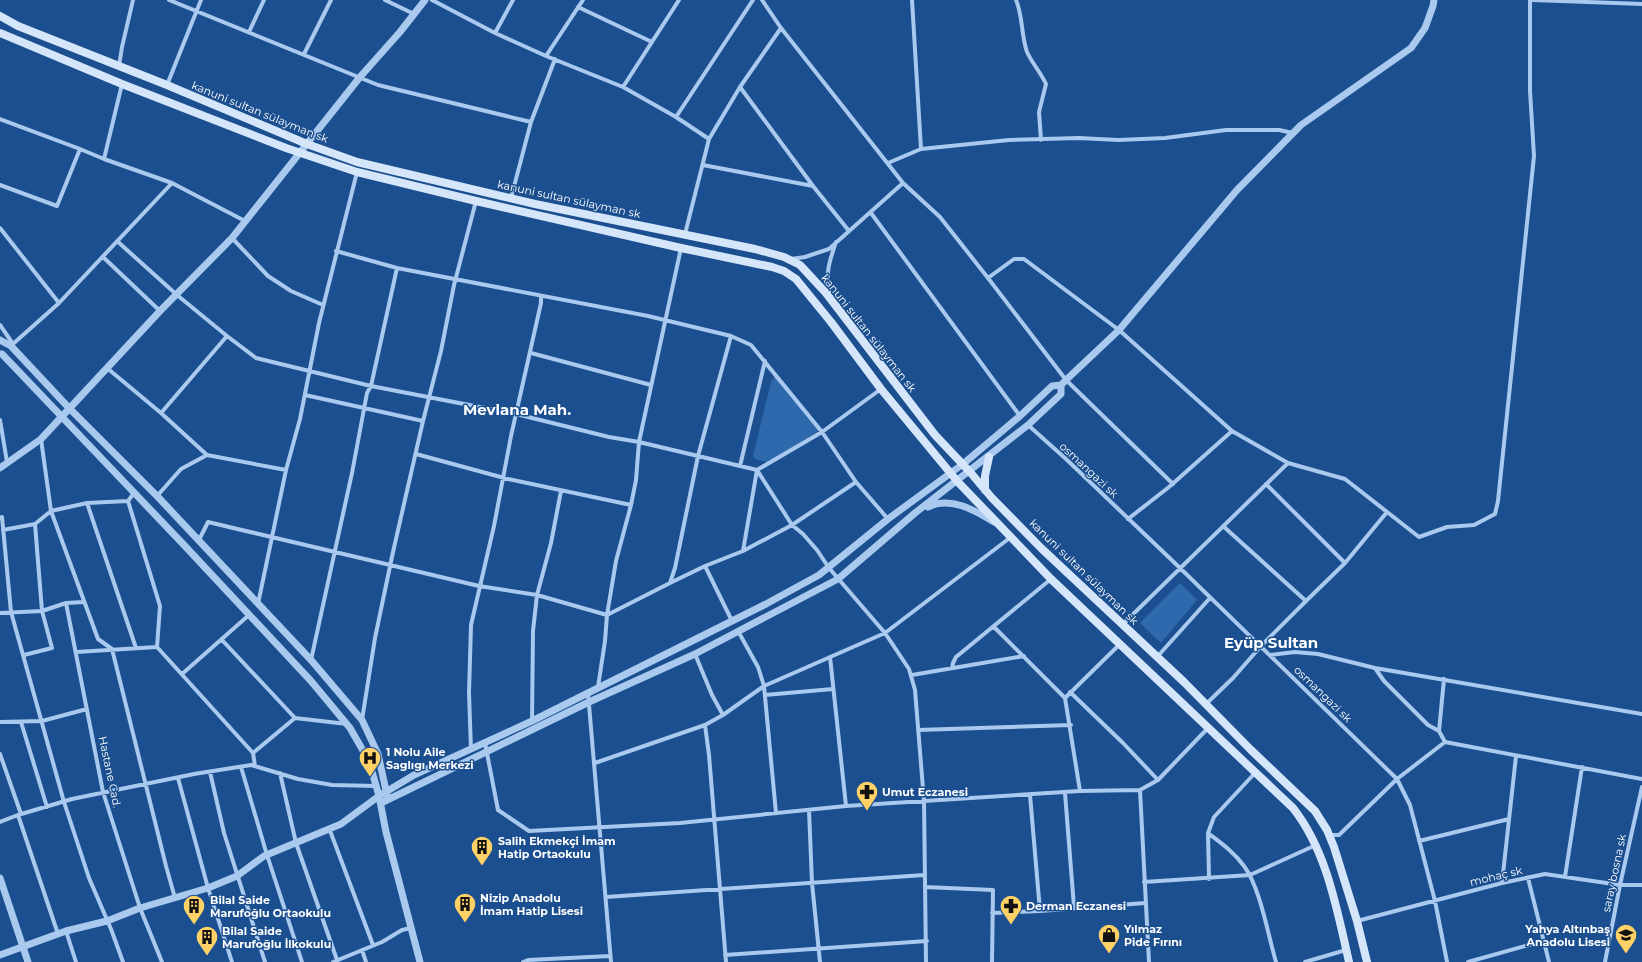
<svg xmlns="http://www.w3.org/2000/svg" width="1642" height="962" font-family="Montserrat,sans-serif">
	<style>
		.green { fill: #2e69ad }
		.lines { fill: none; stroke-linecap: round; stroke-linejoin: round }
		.minor { stroke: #a9c9ee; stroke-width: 4 }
		.tertiary { stroke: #a9c9ee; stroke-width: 7 }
		.secondary { stroke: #d6e6fa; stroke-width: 8 }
		.labels { text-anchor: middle; stroke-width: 3; stroke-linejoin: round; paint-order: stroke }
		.street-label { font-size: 11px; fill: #fff; stroke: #1b4f8f }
		.poi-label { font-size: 11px; font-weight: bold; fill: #fff; stroke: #1b4f8f; text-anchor: start }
		.district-label { font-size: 15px; font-weight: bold; fill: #fff; stroke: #1b4f8f }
	</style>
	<rect width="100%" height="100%" fill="#1b4f8f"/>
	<path class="green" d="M775,377L819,430L770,463L755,459L753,456L771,382Z
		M1180,583L1197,600L1161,643L1140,623Z"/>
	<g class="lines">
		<path class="minor" d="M169,0L378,85L531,122
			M385,0L414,14
			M432,0L495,33L546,56L623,87L676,117L709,139
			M762,0L781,28L903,183L940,217L988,278L1066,380L1173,484
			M1016,0C1023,16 1021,35 1027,52C1032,63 1041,73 1046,84L1039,112L1041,140
			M1533,0L1642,4
			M578,7L652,42
			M249,32L264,0
			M495,33L513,0
			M304,54L331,0
			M546,56L583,0
			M119,66L122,47L133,0
			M167,85L201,0
			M623,87L679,0
			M676,117L753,0
			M0,119L80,149L104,159L172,183L245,221
			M921,149L1009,140L1079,138L1118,140L1165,138L1226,130H1279L1293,133
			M104,159L122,84
			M888,163L921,149L912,0
			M703,165L813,186L740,87
			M0,185L57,206L80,149
			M813,186L849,231
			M511,198L531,122L555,59
			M871,213L1020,416
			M0,228L59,303
			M685,234L709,139L740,87L781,28
			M232,238L268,276L291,291L323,305
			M117,241L177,295L227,336L256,358L371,386L516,414L609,437L639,442L757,470L792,525L803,534L817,550L829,568L885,633L909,669L915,690L924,801L926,962
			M336,251L397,268L648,316L731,336L751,345L822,432L856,482L888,519
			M103,257L160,311
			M791,259L805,257L829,249L903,183
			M988,278L1014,259H1024L1119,330L1232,431L1288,463L1345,479L1419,537L1447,527L1474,525L1495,514L1498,501L1534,156L1530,91V0
			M830,295C825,274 829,262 836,242
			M0,325L13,344
			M14,343L59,303L172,183
			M531,353L651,385
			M107,368L161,413L207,455L286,470
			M305,395L423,421
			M161,413L227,336
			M0,420L7,462
			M1028,425L1066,459L1180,568L1397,779L1410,805L1435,901L1447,962
			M41,439L51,511L98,639L112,649L166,866L175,898
			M416,454L508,479L631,505
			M740,466L765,361
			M1266,484L1345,563
			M157,496L181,469L207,455
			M128,501L160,606L157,647L253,753L255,766
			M87,503L136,648
			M0,518L2,517L11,612L64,802L89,878L111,929L123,962
			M1128,519L1169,487L1232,431
			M3,530L35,524L51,511L87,503L128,501L134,493
			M199,540L208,522L479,586L537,595L607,615L670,583L675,568L698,456L731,336
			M743,551L792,525L856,482
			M705,566L732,621
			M670,583L705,566L743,551L757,470L822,432L881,389
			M1306,601L1345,563L1387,512
			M66,603L103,792L140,908L162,962
			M258,604L286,470L300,419L319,323L357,172
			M0,613L42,611L66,603L84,602
			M1123,624L1288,463
			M994,627L1065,698
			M738,631L758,667L764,686L776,813
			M222,640L295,718
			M76,652L157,647
			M695,654L712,695L723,715
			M24,655L52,648L42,611L35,524
			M1270,655L1295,652L1318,654L1375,668L1642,714
			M830,657L846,806
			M1157,657L1210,598
			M311,660L352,473L367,393L371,386L397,268
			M952,668L953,663L956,657L1051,579
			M1375,668L1384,681L1428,725L1439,731L1445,742
			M182,674L249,615
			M912,675L1024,656
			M598,687L605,641L607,615L616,561L631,505L636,480L639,442L681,248
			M1070,692L1123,743L1158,780
			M588,693L611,962
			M765,695L833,689
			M1206,704L1233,678L1261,646L1306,601L1223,526
			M362,720L375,638L393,552L423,421L441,351L454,285L476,201
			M532,721L533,631L537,595L551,543L561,491
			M0,722L42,721L87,709
			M21,722L47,807
			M705,725L709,755L726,962
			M918,730L1071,725
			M1439,731L1444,679
			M485,743L498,810L529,831L680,823L846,806L1080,791L1140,790
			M471,750L469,693L471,625L494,526L511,436L541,303V297
			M253,753L295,718L347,724
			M0,754L21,814
			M595,763L705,725L723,715L764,686L885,633L1011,537
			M241,767L267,855L302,962
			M210,772L224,833L265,962
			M280,773L296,843L337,960
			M1255,773L1214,817L1208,833C1221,843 1234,852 1244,866C1260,887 1268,935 1276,962
			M178,778L208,888L232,962
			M1080,791L1065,698L1120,644
			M1065,793L1074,907
			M1030,795L1040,911
			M809,810L812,883L820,962
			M18,815L58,934
			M0,822L18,815L72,799L194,774L251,765L298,779L332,785L376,786
			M329,828L373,945
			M1208,833L1209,879
			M1329,835H1339L1397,779L1445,742L1642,779
			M1419,841L1509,819
			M1565,877L1582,767
			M1528,878L1549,962
			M1144,882L1250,875L1316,845
			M1502,883L1516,756
			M925,887L993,890L992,962
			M606,897L924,875
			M992,913L1040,911L1145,903
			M1357,921L1502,883L1545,874L1620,885H1642
			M66,931L76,962
			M362,950L366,962
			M725,955L927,941
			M333,962L382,942L402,930L411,928
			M523,962L528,960L610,956
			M1149,962L1140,790L1158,780L1208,728
			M1305,962L1346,950
			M1468,962L1543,941
			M1605,962L1620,885L1642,787"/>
		<path class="tertiary" d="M0,340L11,346L69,408L157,496L311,660L362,720L378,754L387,795
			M0,354H2L184,545L311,681L350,728L369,761L379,796L386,832L420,962
			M0,468L41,439L160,311L232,238L360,77L400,32L425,0
			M928,507C951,496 974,510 994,522
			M381,803L589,702L695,654L838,579L915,513L1028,425L1061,394V385
			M0,878L28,962
			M0,955L66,931L107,921L140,908L208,888L237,876L264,856L341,824L379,796L414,775L532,721L766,604L819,575L888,519L963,464L1020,416L1052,386L1061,385L1066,380L1119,330L1237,190L1301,125L1411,48L1425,28L1433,6L1434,0"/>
		<path class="secondary" d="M0,16L18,26L167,85L307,144L357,162L535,204L755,249L784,257L800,265L826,293L935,435L970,472L992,498L1041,548L1184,682L1251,750L1315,811L1327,830L1334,847L1357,921L1367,962
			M0,33L122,84L286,148L357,172L476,201L681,248L772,267L784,271L796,279L831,322L881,389L957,481L1051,579L1293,808C1327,851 1337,910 1349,962
			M985,490V476L989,457"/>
	</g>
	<defs>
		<g id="hospital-pin" transform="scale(1.15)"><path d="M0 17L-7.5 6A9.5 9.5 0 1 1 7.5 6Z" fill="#ffd166" stroke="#1b4f8f"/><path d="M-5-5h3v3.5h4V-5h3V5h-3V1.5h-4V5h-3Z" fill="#111"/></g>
		<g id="pharmacy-pin" transform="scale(1.15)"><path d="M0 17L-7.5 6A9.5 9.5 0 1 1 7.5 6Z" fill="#ffd166" stroke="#1b4f8f"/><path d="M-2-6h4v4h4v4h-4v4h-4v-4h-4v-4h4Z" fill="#111"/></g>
		<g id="building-pin" transform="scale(1.15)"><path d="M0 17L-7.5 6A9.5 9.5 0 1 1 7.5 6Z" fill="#ffd166" stroke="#1b4f8f"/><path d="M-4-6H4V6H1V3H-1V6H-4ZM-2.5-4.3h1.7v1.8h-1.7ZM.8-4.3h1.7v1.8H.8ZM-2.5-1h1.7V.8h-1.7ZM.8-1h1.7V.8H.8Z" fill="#111"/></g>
		<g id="shop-pin" transform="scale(1.15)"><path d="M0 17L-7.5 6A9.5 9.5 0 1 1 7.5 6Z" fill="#ffd166" stroke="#1b4f8f"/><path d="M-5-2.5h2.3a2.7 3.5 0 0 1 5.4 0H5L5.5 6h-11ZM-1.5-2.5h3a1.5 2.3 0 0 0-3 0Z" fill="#111"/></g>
		<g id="school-pin" transform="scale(1.15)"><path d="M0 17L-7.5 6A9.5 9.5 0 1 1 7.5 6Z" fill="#ffd166" stroke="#1b4f8f"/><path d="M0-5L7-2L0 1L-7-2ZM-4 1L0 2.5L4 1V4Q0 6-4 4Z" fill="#111"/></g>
	</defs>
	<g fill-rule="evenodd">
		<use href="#hospital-pin" x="370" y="758"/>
		<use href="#pharmacy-pin" x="867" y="792"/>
		<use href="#building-pin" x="482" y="847"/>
		<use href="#building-pin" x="465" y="904"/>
		<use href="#building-pin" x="194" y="906"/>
		<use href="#pharmacy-pin" x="1011" y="906"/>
		<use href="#shop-pin" x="1109" y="935"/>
		<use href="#school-pin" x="1626" y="935"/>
		<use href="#building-pin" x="207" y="937"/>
	</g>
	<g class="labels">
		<g class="street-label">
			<text transform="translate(260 112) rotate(22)" y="4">kanuni sultan sülayman sk</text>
			<text transform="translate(569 199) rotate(12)" y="4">kanuni sultan sülayman sk</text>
			<text transform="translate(869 333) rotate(52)" y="4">kanuni sultan sülayman sk</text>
			<text transform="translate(1089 470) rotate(43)" y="4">osmangazi sk</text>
			<text transform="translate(1084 572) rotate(44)" y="4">kanuni sultan sülayman sk</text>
			<text transform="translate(1323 694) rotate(44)" y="4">osmangazi sk</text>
			<text transform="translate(110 772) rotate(78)" y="4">Hastane Cad.</text>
			<text transform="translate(1614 873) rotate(-78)" y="4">saray bosna sk</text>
			<text transform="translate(1496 876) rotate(-13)" y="4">mohaç sk</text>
		</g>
		<g class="poi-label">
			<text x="386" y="756">1 Nolu Aile<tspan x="386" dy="13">Saglıgı Merkezi</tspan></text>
			<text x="882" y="796">Umut Eczanesi</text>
			<text x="498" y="845">Salih Ekmekçi İmam<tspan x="498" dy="13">Hatip Ortaokulu</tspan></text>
			<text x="480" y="902">Nizip Anadolu<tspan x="480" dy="13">İmam Hatip Lisesi</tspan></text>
			<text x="210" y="904">Bilal Saide<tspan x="210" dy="13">Marufoğlu Ortaokulu</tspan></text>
			<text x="1026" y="910">Derman Eczanesi</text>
			<text x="1124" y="933">Yılmaz<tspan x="1124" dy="13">Pide Fırını</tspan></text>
			<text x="1610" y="933" text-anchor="end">Yahya Altınbaş<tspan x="1610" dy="13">Anadolu Lisesi</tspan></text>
			<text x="222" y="935">Bilal Saide<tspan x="222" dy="13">Marufoğlu İlkokulu</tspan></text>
		</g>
		<g class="district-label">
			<text x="517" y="415">Mevlana Mah.</text>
			<text x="1271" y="648">Eyüp Sultan</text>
		</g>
	</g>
</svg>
